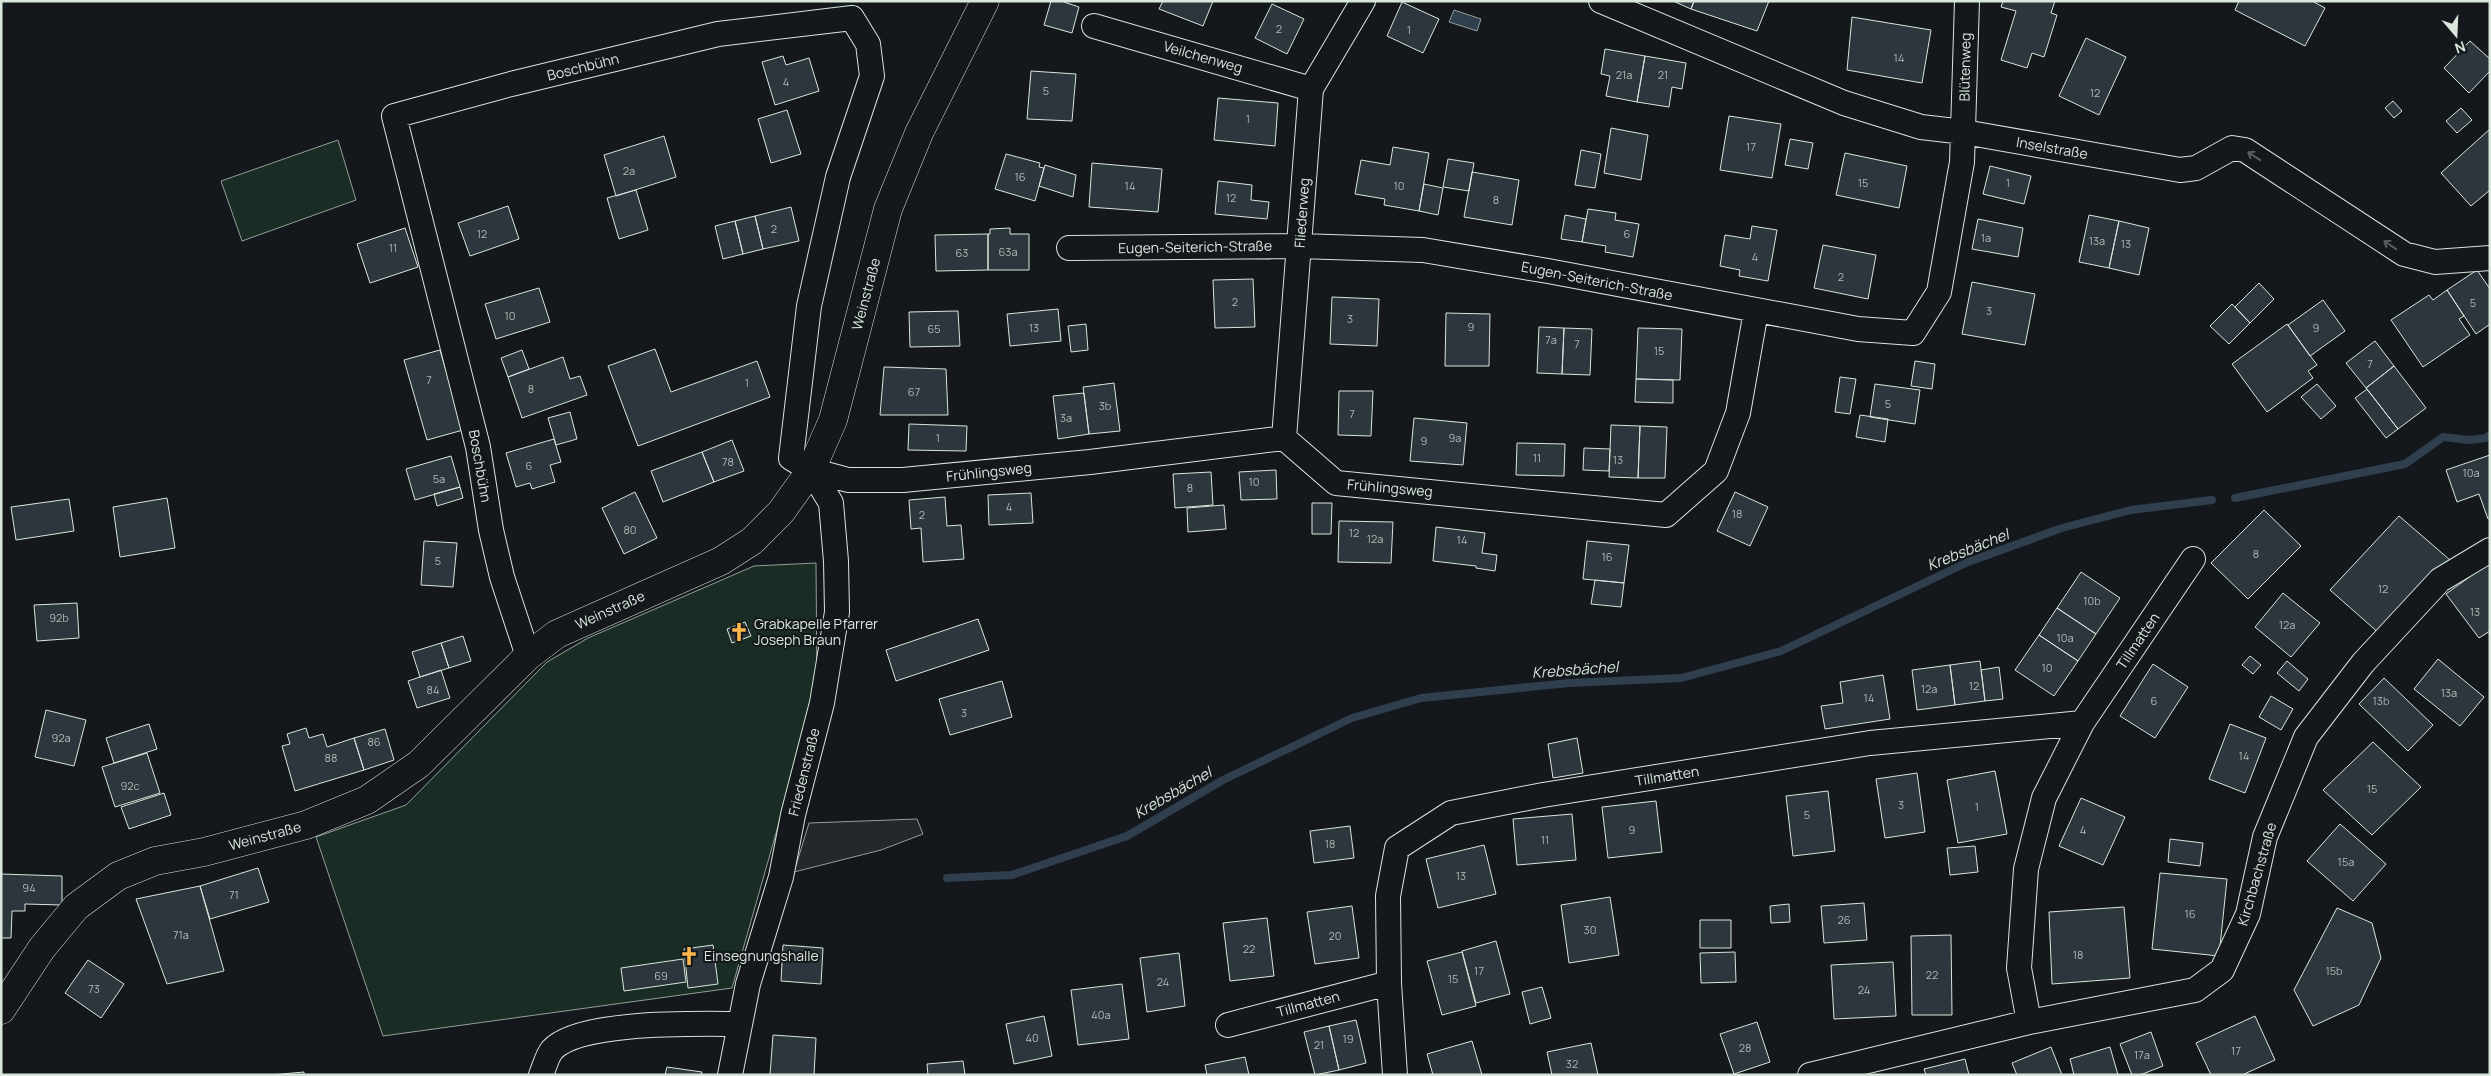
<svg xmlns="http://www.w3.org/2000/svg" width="2491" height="1076" font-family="Manrope,sans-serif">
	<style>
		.green { fill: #1a2d24; stroke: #939e99 }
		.parking { fill: #24282b; stroke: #939e99 }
		.water { fill: #2f3f4d; stroke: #939e99 }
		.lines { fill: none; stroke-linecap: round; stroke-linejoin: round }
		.stream { stroke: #2f3f4d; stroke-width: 8 }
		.building { fill: #2c363c; stroke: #d8e6dc }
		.minor-casing { stroke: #d8e6dc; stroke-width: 26 }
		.secondary-casing { stroke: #d8e6dc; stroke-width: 29 }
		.minor { stroke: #14181c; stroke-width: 24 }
		.secondary { stroke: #14181c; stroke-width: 28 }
		.oneway { stroke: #59605f }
		.labels { text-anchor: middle; stroke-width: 4; stroke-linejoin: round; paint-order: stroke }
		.number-label { font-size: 11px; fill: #adbab4 }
		.street-label { font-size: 14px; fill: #d8e6dc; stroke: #14181c }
		.poi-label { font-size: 14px; fill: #d8e6dc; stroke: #14181c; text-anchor: start }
		.water-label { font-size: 15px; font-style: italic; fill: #d8e6dc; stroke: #14181c }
	</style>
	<rect width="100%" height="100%" fill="#14181c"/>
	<path class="green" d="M338,140L356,200L242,241L221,181Z
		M816,563L817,689L732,988L383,1036L316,837L406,805L547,662L588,638L754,566Z"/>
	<path class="parking" d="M917,819L923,834L881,850L794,872L809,823Z"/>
	<path class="water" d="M1454,10L1481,19L1477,31L1449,22Z"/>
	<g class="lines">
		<path class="stream" d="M2235,498L2405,464L2443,437L2469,440L2486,438L2490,435
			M947,878L1012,875L1127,836L1223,780L1352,718L1421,698L1569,683L1681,678L1781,651L1968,562L2062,528L2131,510L2212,500"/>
	</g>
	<path class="building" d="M1051,1H1061L1079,7L1072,33L1044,25Z
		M1163,1H1213L1203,26L1159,9Z
		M1673,1H1694L1691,9Z
		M1694,1H1769L1757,31L1691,9Z
		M2003,1H2055L2051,13L2057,15L2044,57L2032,53L2027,68L2001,60L2016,11L2001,7Z
		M2239,1H2312L2325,8L2305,46L2235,10Z
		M1402,2L1439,19L1423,53L1387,36Z
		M1272,4L1304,19L1287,54L1255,38Z
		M1852,17L1931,30L1922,83L1847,70Z
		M2086,38L2126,57L2099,115L2059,96Z
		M2470,41L2490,59V71L2469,93L2444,68Z
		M1605,49L1645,56L1637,102L1606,96L1610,76L1601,74Z
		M783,56L786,65L809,58L819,91L775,105L762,62Z
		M1645,56L1686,63L1682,89L1672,87L1669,107L1637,102Z
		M1031,71L1076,74L1072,121L1027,119Z
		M1218,98L1278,103L1275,146L1214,140Z
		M2393,101L2402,111L2394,118L2385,108Z
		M2461,108L2472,120L2457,133L2446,121Z
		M787,110L801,154L771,163L758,119Z
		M1729,116L1781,124L1772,178L1720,170Z
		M1611,128L1648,135L1641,180L1604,173Z
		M2490,129V190L2471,206L2441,173Z
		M664,136L676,177L616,196L604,155Z
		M1790,139L1813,143L1808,169L1785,165Z
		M1393,147L1429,153L1419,211L1384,205L1385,199L1355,194L1361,160L1390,165Z
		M1581,150L1601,154L1595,188L1575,185Z
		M1845,153L1907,166L1899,208L1836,195Z
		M1006,154L1040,163L1039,167L1044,168L1035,201L995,189Z
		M1448,159L1474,163L1469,191L1443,187Z
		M1092,163L1162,169L1158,212L1089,207Z
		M1045,165L1076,175L1073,197L1039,186Z
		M1990,166L2031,176L2024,204L1983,194Z
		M1472,172L1519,180L1512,225L1464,217Z
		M1218,181L1252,185L1251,200L1269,202L1267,219L1215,214Z
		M1424,184L1443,188L1438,215L1419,211Z
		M636,190L648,230L619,239L607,198Z
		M508,206L519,239L470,256L458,223Z
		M791,207L799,241L763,249L755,216Z
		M1588,209L1616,213L1615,220L1639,224L1633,257L1605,252L1606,246L1582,242Z
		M1565,215L1586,219L1582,242L1561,239Z
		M2089,215L2119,221L2109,268L2079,262Z
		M755,216L763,249L743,254L735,221Z
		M1978,219L2023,228L2018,257L1972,249Z
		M735,221L743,254L723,259L715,226Z
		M2119,221L2149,228L2139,275L2109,268Z
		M1752,226L1777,230L1768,281L1739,276L1740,270L1720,266L1725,235L1750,239Z
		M405,228L418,267L370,283L357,244Z
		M1010,228V234H1029V270H988V234H990V229Z
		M988,234V270L936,271L935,235Z
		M1823,245L1876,255L1868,299L1814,288Z
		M2477,270L2490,289V324L2476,334L2447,290Z
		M1253,279L1255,327L1215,328L1213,280Z
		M1972,282L2035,294L2025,345L1962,334Z
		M2259,283L2274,299L2250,323L2235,307Z
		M539,288L550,322L496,339L485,304Z
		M2447,290L2464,316L2459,319L2470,335L2423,367L2391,320L2429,295L2433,300Z
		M1332,297L1379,299L1377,346L1330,344Z
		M2323,300L2345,331L2310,356L2288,325Z
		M2232,304L2250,323L2229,344L2210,326Z
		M1058,309L1061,341L1010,346L1007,314Z
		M958,311L960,346L910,347L909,312Z
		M1446,313L1490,314L1489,366H1445Z
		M1086,324L1088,350L1071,352L1068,326Z
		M2287,324L2317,365L2308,371L2313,378L2267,412L2232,364Z
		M1539,327L1564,328L1562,374L1537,373Z
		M1564,328L1592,329L1590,375L1562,374Z
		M1638,328L1682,329L1680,380L1636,379Z
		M2375,341L2394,366L2366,388L2346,363Z
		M655,349L671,392L757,361L770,397L638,446L608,366Z
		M440,350L463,430L427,440L404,360Z
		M522,350L529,369L508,377L501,358Z
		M563,357L570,379L580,376L587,395L522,418L508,377Z
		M1915,361L1935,364L1932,389L1911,386Z
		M2394,366L2426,408L2398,429L2366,388Z
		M884,367L946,369L948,415H880Z
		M1840,377L1856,379L1850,414L1835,412Z
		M1636,379L1673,380V403L1635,402Z
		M1114,383L1120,431L1089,434L1083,387Z
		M1875,384L1920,390L1915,424L1870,417Z
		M2317,384L2336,406L2321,419L2301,397Z
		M2367,389L2398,429L2386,438L2355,398Z
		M1339,391H1373L1371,436L1338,435Z
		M1084,393L1089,434L1058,439L1053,396Z
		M570,412L577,439L556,445L548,418Z
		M1860,415L1888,419L1885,442L1856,437Z
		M1414,418L1467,423L1463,465L1410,461Z
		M909,424L967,426L966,451L908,450Z
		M1611,425L1640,426L1638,478L1609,477Z
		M1640,426L1667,427L1665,478H1638Z
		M554,439L561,462L550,465L555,482L532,489L530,483L516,487L506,453Z
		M732,440L744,471L714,482L702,452Z
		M1517,443L1565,444L1564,476L1516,475Z
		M1584,448L1610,449L1609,471L1583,470Z
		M702,452L714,482L663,502L651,471Z
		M2490,455V518L2488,519L2479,494L2457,502L2446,470Z
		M451,456L460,487L415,500L406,469Z
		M1276,470L1277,499L1241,500L1239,472Z
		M1211,472L1213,505L1175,508L1173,474Z
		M460,487L463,498L437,506L434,494Z
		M635,492L657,538L624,554L602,508Z
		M1735,492L1768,507L1750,546L1717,531Z
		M1031,493L1033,523L989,525L988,495Z
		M945,497L947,526L961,525L964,559L923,562L921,528L911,529L909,500Z
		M167,498L175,548L120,557L113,507Z
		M69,499L74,531L16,540L11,507Z
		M1312,503H1332L1331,534H1312Z
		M1224,505L1226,529L1188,532L1187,508Z
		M2264,510L2301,546L2248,599L2211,563Z
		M2399,516L2450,560L2380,634L2330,590Z
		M1339,521L1393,522L1391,563L1338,562Z
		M1436,527L1485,533L1482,553L1497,555L1495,571L1476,568V566L1433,561Z
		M424,541L457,543L453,587L421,585Z
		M1587,541L1629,545L1624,583L1583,579Z
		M2490,562V631L2479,638L2446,594Z
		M2081,572L2120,598L2096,634L2057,608Z
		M1595,580L1624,583L1621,607L1591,604Z
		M2283,593L2320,623L2291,657L2255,627Z
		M77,603L79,638L37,641L34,605Z
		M2057,608L2096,634L2078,661L2039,635Z
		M978,619L989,650L896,681L886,650Z
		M745,622L751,636L732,643L727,629Z
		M2039,635L2078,661L2054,696L2015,670Z
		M463,636L471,661L449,668L441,643Z
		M441,643L449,668L420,677L412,652Z
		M2250,656L2261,665L2253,674L2242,665Z
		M2438,659L2484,697L2460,726L2414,689Z
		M1980,661L1985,701L1955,705L1950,665Z
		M2287,661L2308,679L2299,691L2277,673Z
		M2153,664L2188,687L2155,738L2120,716Z
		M1950,665L1955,705L1917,710L1912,670Z
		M1999,667L2003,699L1985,701L1981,670Z
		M441,670L450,698L417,708L408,681Z
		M1883,675L1890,719L1825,729L1821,706L1843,703L1840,682Z
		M2384,678L2433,725L2408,751L2359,704Z
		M1002,681L1012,717L950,735L939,699Z
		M2271,696L2293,709L2281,730L2259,717Z
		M46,710L86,720L74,766L35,757Z
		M149,724L157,749L114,763L106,738Z
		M2230,724L2266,738L2245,793L2209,779Z
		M306,728L309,738L323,734L327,747L354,738L364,770L295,791L282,746L290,744L287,734Z
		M385,729L394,760L364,770L354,738Z
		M1577,738L1583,773L1553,778L1548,744Z
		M2373,742L2421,787L2372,835L2323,790Z
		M147,753L160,793L115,807L102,767Z
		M1995,771L2007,834L1958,843L1947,780Z
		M1917,773L1925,832L1885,838L1876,779Z
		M1828,791L1835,851L1793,856L1786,796Z
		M164,793L171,815L129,829L121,807Z
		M2081,798L2125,817L2103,865L2059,846Z
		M1656,801L1662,852L1608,858L1602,807Z
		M1572,814L1576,860L1517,865L1513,819Z
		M2340,824L2386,864L2353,901L2307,861Z
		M1350,826L1354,858L1314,863L1310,831Z
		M2170,839L2203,843L2200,866L2168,862Z
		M1484,845L1496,894L1438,908L1426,859Z
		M1975,846L1978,872L1950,875L1947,848Z
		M258,868L269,902L210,919L200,886Z
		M2160,873L2227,879L2219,956L2152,949Z
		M1,874L62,876V905L25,904V911H12L11,938H1Z
		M200,886L224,971L167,984L136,899Z
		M1610,897L1619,955L1569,963L1561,905Z
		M1864,903L1867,940L1824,943L1821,906Z
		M1789,904L1790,922L1771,923L1770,906Z
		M1352,906L1359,958L1315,964L1307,912Z
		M2124,907L2130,978L2052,984L2049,912Z
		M2337,908L2372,923L2381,958L2359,1005L2313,1026L2294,990Z
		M1267,918L1274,976L1230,981L1223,923Z
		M1700,920H1731V948H1700Z
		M1951,935L1952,1015H1912L1911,936Z
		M1496,941L1510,994L1476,1003L1462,951Z
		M713,945L718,984L688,988L684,949Z
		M783,945L823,948L821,984L781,981Z
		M1462,952L1476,1006L1442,1015L1427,961Z
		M1735,952L1736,982L1701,983L1700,953Z
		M1179,953L1185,1006L1147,1012L1140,958Z
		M683,959L686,982L624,991L621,968Z
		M88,960L124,984L101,1018L65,993Z
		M1893,962L1896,1016L1834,1019L1831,965Z
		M1122,984L1129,1039L1078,1045L1071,990Z
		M1542,987L1551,1018L1530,1024L1522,992Z
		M1044,1016L1052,1056L1014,1064L1006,1024Z
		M2255,1016L2275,1060L2242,1075H2211L2196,1043Z
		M1356,1020L1366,1063L1339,1070L1329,1026Z
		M1757,1022L1770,1062L1734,1074L1720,1034Z
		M1329,1026L1339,1070L1315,1075L1304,1032Z
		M2151,1032L2163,1066L2140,1075H2132L2120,1044Z
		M773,1035L816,1038L814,1075H770Z
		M1472,1041L1482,1075H1433L1427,1054Z
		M1591,1043L1598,1075H1552L1547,1052Z
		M2051,1047L2062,1075H2017L2012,1063Z
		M2110,1047L2118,1075H2074L2070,1059Z
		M1245,1057L1249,1075H1207L1205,1065Z
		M1965,1059L1969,1075H1926L1924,1069Z
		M963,1061L965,1075H928L927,1064Z
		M667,1067L702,1072L701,1075H665Z
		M304,1072V1075H271Z"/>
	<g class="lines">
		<g class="minor-casing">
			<path id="minor" d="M1601,1L1844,103L1921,127L1964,132L2180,170L2196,168L2232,148L2245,150L2404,254L2435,262L2490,258
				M1094,26L1311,89
				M1069,248L1299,246L1423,250L1548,271L1858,329L1913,333L1939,292L1962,162L1967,1
				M1284,438L1311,89L1363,1
				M528,656L502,577L491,530L478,447L394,116L511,84L718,34L852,18L868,44L872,76L838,177L809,306L791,458L811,470L848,480H903L1090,462L1284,438L1336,483L1666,515L1716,471L1738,413L1756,311
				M2082,723L2193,559
				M1228,1025L1389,983
				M541,1075C544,1068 547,1056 552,1050C579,1020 700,1024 740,1024
				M730,1075L748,984L781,877L793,815L822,703L837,612L836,561L831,503L811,470
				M1395,1075L1389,983L1388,896L1397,848L1451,813L1543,795L1870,743L2082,723L2044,798L2026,869L2019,968L2029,1022
				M1810,1075L2029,1022L2195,990L2222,970L2248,914L2265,837L2306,737L2363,663L2440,580L2490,550"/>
		</g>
		<g class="secondary-casing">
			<path id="secondary" d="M1,1010L42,948L76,907L118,876L155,861L204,852L306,825L367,800L419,764L528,656L557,634L721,561L752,541L781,512L811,470L833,420L888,209L919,133L985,1"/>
		</g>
		<use href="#minor" class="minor"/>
		<use href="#secondary" class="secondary"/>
	</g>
	<defs><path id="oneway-shaft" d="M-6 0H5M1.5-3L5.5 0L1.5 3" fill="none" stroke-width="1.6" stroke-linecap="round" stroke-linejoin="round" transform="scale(1.25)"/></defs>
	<g class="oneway">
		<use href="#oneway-shaft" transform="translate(2254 156) rotate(-147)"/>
		<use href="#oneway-shaft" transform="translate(2390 245) rotate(-146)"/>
	</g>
	<defs>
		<g id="church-bare" transform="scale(1.5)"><path d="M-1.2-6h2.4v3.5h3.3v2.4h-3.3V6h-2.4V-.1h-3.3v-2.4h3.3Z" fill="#ffb74d" stroke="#14181c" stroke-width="2.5" paint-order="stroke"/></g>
	</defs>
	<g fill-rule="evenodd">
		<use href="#church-bare" x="739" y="632"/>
		<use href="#church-bare" x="689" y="956"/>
	</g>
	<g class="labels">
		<g class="number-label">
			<text x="1279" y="33">2</text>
			<text x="1409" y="34">1</text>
			<text x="1899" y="62">14</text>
			<text x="1624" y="79">21a</text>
			<text x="1663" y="79">21</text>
			<text x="786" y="86">4</text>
			<text x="1046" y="95">5</text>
			<text x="2095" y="97">12</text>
			<text x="1248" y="123">1</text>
			<text x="1751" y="151">17</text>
			<text x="629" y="175">2a</text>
			<text x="1020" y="181">16</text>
			<text x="1863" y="187">15</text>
			<text x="2008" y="187">1</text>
			<text x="1130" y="190">14</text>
			<text x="1399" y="190">10</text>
			<text x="1231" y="202">12</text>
			<text x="1496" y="204">8</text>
			<text x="774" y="233">2</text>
			<text x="482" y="238">12</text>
			<text x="1627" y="238">6</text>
			<text x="1986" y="242">1a</text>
			<text x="2097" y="245">13a</text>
			<text x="2126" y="248">13</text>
			<text x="393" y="252">11</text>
			<text x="1008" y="256">63a</text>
			<text x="962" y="257">63</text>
			<text x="1755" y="261">4</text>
			<text x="1841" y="281">2</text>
			<text x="1235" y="306">2</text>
			<text x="2473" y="307">5</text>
			<text x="1989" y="315">3</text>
			<text x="510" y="320">10</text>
			<text x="1350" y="323">3</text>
			<text x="1471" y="331">9</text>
			<text x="1034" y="332">13</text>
			<text x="2316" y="332">9</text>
			<text x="934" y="333">65</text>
			<text x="1551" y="344">7a</text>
			<text x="1577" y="348">7</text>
			<text x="1659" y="355">15</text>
			<text x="2370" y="368">7</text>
			<text x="429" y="384">7</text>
			<text x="747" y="387">1</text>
			<text x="531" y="393">8</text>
			<text x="914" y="396">67</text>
			<text x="1888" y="408">5</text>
			<text x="1105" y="410">3b</text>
			<text x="1352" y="418">7</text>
			<text x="1066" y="422">3a</text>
			<text x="938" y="442">1</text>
			<text x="1455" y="442">9a</text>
			<text x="1424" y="445">9</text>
			<text x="1537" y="462">11</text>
			<text x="1618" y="464">13</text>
			<text x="728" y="466">78</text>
			<text x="529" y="470">6</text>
			<text x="2471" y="477">10a</text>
			<text x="439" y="483">5a</text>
			<text x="1254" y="486">10</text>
			<text x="1190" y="492">8</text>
			<text x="1009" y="511">4</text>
			<text x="1737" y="518">18</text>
			<text x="922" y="519">2</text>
			<text x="630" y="534">80</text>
			<text x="1354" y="537">12</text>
			<text x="1375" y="543">12a</text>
			<text x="1462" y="544">14</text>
			<text x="2256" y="558">8</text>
			<text x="1607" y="561">16</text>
			<text x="438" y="565">5</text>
			<text x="2383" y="593">12</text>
			<text x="2092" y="605">10b</text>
			<text x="2475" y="616">13</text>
			<text x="59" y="622">92b</text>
			<text x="2287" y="629">12a</text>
			<text x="2065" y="642">10a</text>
			<text x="2047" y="672">10</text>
			<text x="1974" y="690">12</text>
			<text x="1929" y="693">12a</text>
			<text x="433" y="694">84</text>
			<text x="2449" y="697">13a</text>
			<text x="1869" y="702">14</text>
			<text x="2154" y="705">6</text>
			<text x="2381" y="705">13b</text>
			<text x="964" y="717">3</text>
			<text x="61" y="742">92a</text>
			<text x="374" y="746">86</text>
			<text x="2244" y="760">14</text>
			<text x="331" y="762">88</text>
			<text x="130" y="790">92c</text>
			<text x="2372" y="793">15</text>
			<text x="1901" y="809">3</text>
			<text x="1977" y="811">1</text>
			<text x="1807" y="819">5</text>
			<text x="1632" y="834">9</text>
			<text x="2083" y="834">4</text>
			<text x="1545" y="844">11</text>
			<text x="1330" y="848">18</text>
			<text x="2346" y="866">15a</text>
			<text x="1461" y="880">13</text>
			<text x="29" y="892">94</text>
			<text x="234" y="899">71</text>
			<text x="2190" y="918">16</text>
			<text x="1844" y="924">26</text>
			<text x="1590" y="934">30</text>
			<text x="181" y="939">71a</text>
			<text x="1335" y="940">20</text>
			<text x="1249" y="953">22</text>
			<text x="2078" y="959">18</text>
			<text x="1479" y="975">17</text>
			<text x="2334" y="975">15b</text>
			<text x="1932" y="979">22</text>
			<text x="661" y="980">69</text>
			<text x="1453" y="983">15</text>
			<text x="1163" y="986">24</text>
			<text x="94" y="993">73</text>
			<text x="1864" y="994">24</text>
			<text x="1101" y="1019">40a</text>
			<text x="1032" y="1042">40</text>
			<text x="1348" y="1043">19</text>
			<text x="1319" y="1049">21</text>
			<text x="1745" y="1052">28</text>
			<text x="2236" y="1055">17</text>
			<text x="2142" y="1059">17a</text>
			<text x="1572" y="1068">32</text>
		</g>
		<g class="street-label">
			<text transform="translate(1203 57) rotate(16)" y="5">Veilchenweg</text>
			<text transform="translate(583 67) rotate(-14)" y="5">Boschbühn</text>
			<text transform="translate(1965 67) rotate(-89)" y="5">Blütenweg</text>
			<text transform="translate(2052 148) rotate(10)" y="5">Inselstraße</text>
			<text transform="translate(1302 213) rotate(-86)" y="5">Fliederweg</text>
			<text transform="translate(1195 247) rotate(-1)" y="5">Eugen-Seiterich-Straße</text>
			<text transform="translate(1597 281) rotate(11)" y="5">Eugen-Seiterich-Straße</text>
			<text transform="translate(866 294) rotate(-75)" y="5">Weinstraße</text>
			<text transform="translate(480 466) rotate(80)" y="5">Boschbühn</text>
			<text transform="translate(989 472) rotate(-6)" y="5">Frühlingsweg</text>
			<text transform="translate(1390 488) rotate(5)" y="5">Frühlingsweg</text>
			<text transform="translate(610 610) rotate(-24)" y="5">Weinstraße</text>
			<text transform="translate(2138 641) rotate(-56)" y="5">Tillmatten</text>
			<text transform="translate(804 772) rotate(-76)" y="5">Friedenstraße</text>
			<text transform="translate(1667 776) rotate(-9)" y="5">Tillmatten</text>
			<text transform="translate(265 836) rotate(-15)" y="5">Weinstraße</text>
			<text transform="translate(2257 874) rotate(-74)" y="5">Kirchbachstraße</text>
			<text transform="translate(1308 1004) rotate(-15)" y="5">Tillmatten</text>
		</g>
		<g class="poi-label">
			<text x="754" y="629">Grabkapelle Pfarrer<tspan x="754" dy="16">Joseph Braun</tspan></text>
			<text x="704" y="961">Einsegnungshalle</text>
		</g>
		<g class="water-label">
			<text transform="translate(1968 550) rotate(-22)" y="5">Krebsbächel</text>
			<text transform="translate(1575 670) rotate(-4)" y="5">Krebsbächel</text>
			<text transform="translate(1173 793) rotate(-30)" y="5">Krebsbächel</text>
		</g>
	</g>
	<rect width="2491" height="1076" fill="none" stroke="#d8e6dc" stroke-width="5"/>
	<g transform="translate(2456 35) rotate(161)" stroke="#14181c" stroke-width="4" paint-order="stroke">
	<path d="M0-4L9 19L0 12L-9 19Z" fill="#d8e6dc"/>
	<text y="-8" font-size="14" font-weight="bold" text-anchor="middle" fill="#d8e6dc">N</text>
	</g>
</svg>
